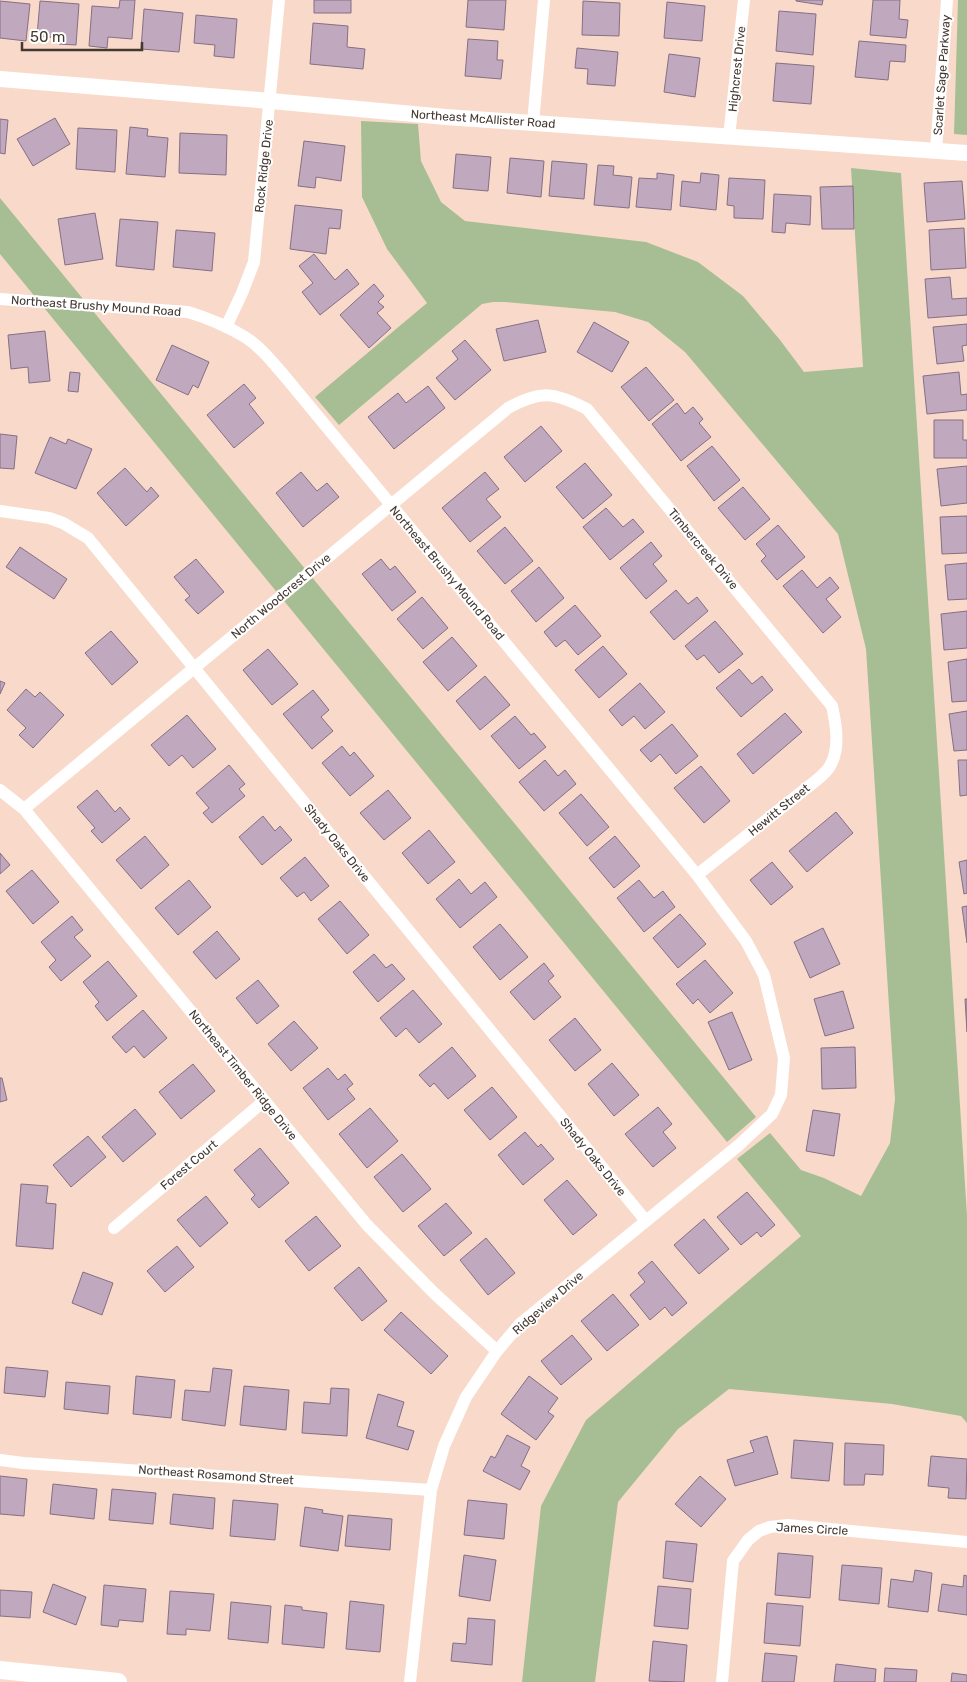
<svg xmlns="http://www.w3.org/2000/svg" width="967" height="1682" font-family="Rubik,sans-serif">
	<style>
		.green { fill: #a7be94 }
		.building { fill: #c0a8bf; stroke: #856f84 }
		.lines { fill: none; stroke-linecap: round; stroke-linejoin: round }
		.minor { stroke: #fff; stroke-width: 12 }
		.tertiary { stroke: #fff; stroke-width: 16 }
		.secondary { stroke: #fff; stroke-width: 18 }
		.labels { text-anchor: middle; stroke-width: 4; stroke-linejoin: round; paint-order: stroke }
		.street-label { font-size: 12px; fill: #443831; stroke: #fff }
	</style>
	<rect width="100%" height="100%" fill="#f9daca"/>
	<path class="green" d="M958,0H967V135L954,134Z
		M361,121L418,124L421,161L441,202L465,221L646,242L698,262L743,296L780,340L804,372L863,367L851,168L901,173L967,1216V1423L961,1416L892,1404L729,1389L678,1429L618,1502L595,1682H522L541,1506L586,1420L801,1236L737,1159L770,1133L801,1170L824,1178L861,1196L890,1143L895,1099L866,649L838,534L685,352L648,322L615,312L505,302H493L482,304L339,425L315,397L427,303L387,249L362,197Z
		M0,198L756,1117L727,1142L0,254Z"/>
	<path class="building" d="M120,0H135L132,39L108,37L107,48L89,46L92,6L119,8Z
		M314,0H351V13H314Z
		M468,0H506L504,30L466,27Z
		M796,0H823L822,5L796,1Z
		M873,0H900L899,19L908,20L906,38L870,35Z
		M0,1L30,4L26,41L0,38Z
		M40,1L79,4L76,45L59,44V38L37,36Z
		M583,1L620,3L619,36L582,35Z
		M667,2L705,6L702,41L664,38Z
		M144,9L183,13L179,52L141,49Z
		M779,11L816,14L813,55L776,51Z
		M196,15L237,19L234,58L214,56L215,45L194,43Z
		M313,23L348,26L347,47L365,49L363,69L310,64Z
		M468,39L498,41L497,60H503L501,79L465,76Z
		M859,41L906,45L905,62L890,61L888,80L855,77Z
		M577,48L618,52L615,86L587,84L588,69L575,68Z
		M669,54L700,58L695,97L664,92Z
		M776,63L814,66L811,104L773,101Z
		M55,118L70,144L33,166L17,139Z
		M0,119L8,120L5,154L0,153Z
		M130,127L148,129L147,136L168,138L165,177L126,174Z
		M78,128L117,130L115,172L76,169Z
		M180,133L227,135L226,175L179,173Z
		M304,141L345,146L341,181L316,177L315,188L298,186Z
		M456,154L491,157L488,191L453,188Z
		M510,158L544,161L541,197L507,193Z
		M552,161L587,164L584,199L549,196Z
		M598,165L614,166L613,175L632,177L629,208L594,205Z
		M657,173L674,175L671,210L636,207L639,178L657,179Z
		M701,173L719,175L716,210L680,206L682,181L700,183Z
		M729,178L765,180L763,219L734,218V206L727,205Z
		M962,181L965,219L927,222L924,183Z
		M853,186L854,229H822L820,187Z
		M774,194L811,196L810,225L786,223L785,233L772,232Z
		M295,205L342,210L340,229L329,228L326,254L290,249Z
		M95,213L103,259L65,265L58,219Z
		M120,219L158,222L154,270L116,266Z
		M964,228L966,268L931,270L929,230Z
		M176,230L215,233L212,271L173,267Z
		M314,254L335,280L347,269L359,284L320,315L302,292L313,283L299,266Z
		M950,277L952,299L967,298V315L928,318L925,279Z
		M374,284L384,296L378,302L384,307L377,313L391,328L369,348L340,315Z
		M538,320L546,352L504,361L496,329Z
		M594,322L629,342L612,372L577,352Z
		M967,324V345L962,346L964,361L937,364L933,327Z
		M45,331L50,381L29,383L28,367L11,369L8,335Z
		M465,340L491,370L455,400L436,378L458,359L452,351Z
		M172,345L209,362L198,388L193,385L188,395L156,380Z
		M646,367L674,400L649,421L621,387Z
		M70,372L80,373L78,392L68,391Z
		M959,372L961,395L967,394V410L927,414L923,376Z
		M244,384L256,398L249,404L264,423L234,448L207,415Z
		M428,386L445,408L394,449L368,417L398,393L406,403Z
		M677,403L685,414L693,407L703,419L699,423L711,437L681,461L652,424Z
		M934,420H963V440H967V458H934Z
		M541,426L562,451L525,482L504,457Z
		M0,434L17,436L14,469L0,468Z
		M50,437L66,444L68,439L92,449L76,489L35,473Z
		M712,446L740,480L714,501L687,466Z
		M585,463L612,495L583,519L556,487Z
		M967,466V503L941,506L937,469Z
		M125,468L147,492L151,487L159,496L126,526L97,493Z
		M301,472L317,491L327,483L339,497L303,527L276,493Z
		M485,472L499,489L486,499L501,517L470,542L442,508Z
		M743,487L770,519L745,540L718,508Z
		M606,508L623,527L633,519L644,532L610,560L583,527Z
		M967,516V553L942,554L940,517Z
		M778,525L805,557L777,580L761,561L766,556L756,544Z
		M505,527L533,561L505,584L477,551Z
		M651,542L662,556L653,564L667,581L646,599L620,568Z
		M20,547L67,579L54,599L6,567Z
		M196,559L224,592L198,614L185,600L190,596L174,577Z
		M381,559L390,570L395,566L416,592L392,611L362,574Z
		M967,563V599L948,600L945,565Z
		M539,567L564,598L536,622L511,591Z
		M802,570L817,588L830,577L839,588L826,599L841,617L823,633L783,586Z
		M676,590L688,604L697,597L708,611L674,640L650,612Z
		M422,597L448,628L423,649L397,619Z
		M575,605L601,636L578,655L565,640L556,647L544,632Z
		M967,611V648L944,650L941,614Z
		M715,621L743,654L719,673L704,655L697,660L685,646Z
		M111,631L138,662L112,685L85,653Z
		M452,637L477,666L448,691L423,662Z
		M603,646L627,674L599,698L575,670Z
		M268,649L298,684L272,705L243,670Z
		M967,659V701L952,702L948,662Z
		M739,669L752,684L762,676L773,690L741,717L716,688Z
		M485,676L510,705L480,730L456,701Z
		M0,681L5,683L0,694Z
		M640,683L665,712L645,729L634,716L622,726L609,710Z
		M26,689L35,697L40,692L64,715L33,748L19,735L26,728L7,710Z
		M313,690L329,710L321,717L333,731L312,749L283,714Z
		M967,711V750L954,751L949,714Z
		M785,713L802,732L753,774L737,754Z
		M187,715L216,749L193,768L182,755L169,766L151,745Z
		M515,716L531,735L534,733L546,747L519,769L491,736Z
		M672,724L698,756L676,774L660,754L651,762L640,750Z
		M342,746L350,756L354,752L374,776L350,796L322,763Z
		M545,760L558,776L565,770L576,784L544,811L519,782Z
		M958,760H967V795L960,796Z
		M229,765L245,784L239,789L245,796L212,823L203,813L209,808L196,793Z
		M701,766L730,801L704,823L674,788Z
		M97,790L115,812L120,807L130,819L102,843L91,831L95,828L77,807Z
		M388,790L411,818L384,840L360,813Z
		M581,794L609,827L587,846L559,813Z
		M836,812L853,833L807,872L789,851Z
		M263,816L275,831L280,826L292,840L262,865L239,837Z
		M429,830L455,862L428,884L402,853Z
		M145,836L169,865L141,889L116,860Z
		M615,836L640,866L614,888L589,858Z
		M0,853L10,865L0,874Z
		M305,857L329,886L311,901L304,892L297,897L280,878Z
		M967,860V893L964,894L959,862Z
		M772,862L793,887L771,905L750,880Z
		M32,870L59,902L33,924L6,891Z
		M459,879L471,894L485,882L497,897L460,928L436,899Z
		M189,880L211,907L178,935L155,908Z
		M639,880L654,898L663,891L675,907L644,932L617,898Z
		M340,901L369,935L347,954L318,919Z
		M967,906V943L962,907Z
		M680,914L706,944L678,968L653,938Z
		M72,916L83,930L74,937L91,956L61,981L49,967L56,960L41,942Z
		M500,924L528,957L500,980L473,947Z
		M823,928L840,964L810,978L794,942Z
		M217,931L240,959L216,979L193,952Z
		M374,954L386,968L392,964L405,979L378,1002L353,972Z
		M705,960L733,993L710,1013L698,999L693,1004L676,984Z
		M108,961L137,996L107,1021L95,1006L99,1002L83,982Z
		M544,963L554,976L548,981L561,997L534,1020L510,992Z
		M258,980L279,1006L257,1024L236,998Z
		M413,990L442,1024L419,1043L406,1028L396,1037L380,1018Z
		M843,991L854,1028L825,1036L814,999Z
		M965,999H967V1032Z
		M143,1010L167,1038L144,1058L134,1046L126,1053L112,1037Z
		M732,1012L752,1060L729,1070L708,1022Z
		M575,1018L601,1050L575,1071L549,1040Z
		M294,1021L318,1048L291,1071L268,1044Z
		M452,1047L476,1076L448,1099L434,1083L430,1087L419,1075Z
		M855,1047L856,1088L822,1089L821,1048Z
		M612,1063L639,1095L614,1116L588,1084Z
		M193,1064L215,1091L181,1119L159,1092Z
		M328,1068L338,1080L345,1074L353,1084L347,1089L355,1099L328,1120L303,1088Z
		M0,1078H2L7,1100L0,1102Z
		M492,1087L517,1117L490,1140L464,1110Z
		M658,1107L672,1124L663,1132L676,1148L653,1167L625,1134Z
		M370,1108L398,1141L367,1168L339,1134Z
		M135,1109L156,1134L123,1162L102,1137Z
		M813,1110L840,1114L834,1156L806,1151Z
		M525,1132L538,1147L541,1144L554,1159L523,1185L498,1155Z
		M88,1136L106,1157L71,1187L53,1165Z
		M260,1148L289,1183L259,1208L251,1199L255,1195L234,1170Z
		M402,1154L431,1189L403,1212L374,1177Z
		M567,1180L597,1215L573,1235L544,1200Z
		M21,1184L48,1186L46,1203L56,1204L53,1249L16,1246Z
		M747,1192L775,1225L761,1237L757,1232L741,1245L717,1217Z
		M206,1196L228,1223L200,1247L177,1220Z
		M446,1203L472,1233L444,1256L418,1226Z
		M316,1216L341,1246L309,1271L285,1241Z
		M704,1219L729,1249L699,1274L674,1245Z
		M486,1238L515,1273L488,1295L460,1260Z
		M177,1246L194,1267L165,1292L147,1271Z
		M652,1261L687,1303L672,1316L665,1307L650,1320L630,1295L645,1282L638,1273Z
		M359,1267L387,1301L362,1321L334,1288Z
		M83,1272L113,1283L102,1315L72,1303Z
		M613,1294L639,1325L607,1351L581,1321Z
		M401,1312L448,1356L431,1374L384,1330Z
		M572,1335L592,1359L561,1385L541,1361Z
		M6,1367L48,1371L45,1397L4,1393Z
		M213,1368L232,1370L225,1426L182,1420L185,1390L210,1392Z
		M136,1376L175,1380L171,1418L133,1414Z
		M529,1376L558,1398L548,1412L554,1416L536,1440L501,1414Z
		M66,1382L110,1386L108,1414L64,1409Z
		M244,1386L289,1390L286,1430L240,1425Z
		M331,1388L349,1389L347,1436L302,1433L304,1402L330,1404Z
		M378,1394L404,1402L397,1426L414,1431L408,1450L366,1438Z
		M507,1435L530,1447L521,1466L530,1471L520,1490L483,1471L491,1456L495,1458Z
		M767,1436L778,1474L735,1486L727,1460L754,1452L750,1441Z
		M794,1440L833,1443L829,1481L791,1478Z
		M845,1443L884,1445L883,1475L865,1474L864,1485H844Z
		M931,1456L967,1459L966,1499L948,1498L949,1488L928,1486Z
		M0,1476L27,1479L24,1516L0,1514Z
		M700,1476L726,1499L701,1527L675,1504Z
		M53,1484L97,1489L94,1519L50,1514Z
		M112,1489L156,1493L153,1524L109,1520Z
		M173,1494L215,1498L213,1529L170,1524Z
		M233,1500L278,1504L275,1540L230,1536Z
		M468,1500L507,1504L504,1539L464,1535Z
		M305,1507L323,1510L322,1513L343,1516L338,1551L300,1546Z
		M348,1515L392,1519L390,1550L345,1546Z
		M666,1541L697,1544L693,1582L663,1578Z
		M778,1553L813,1556L810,1598L775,1595Z
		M464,1555L496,1560L490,1601L459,1596Z
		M842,1565L882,1568L879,1604L839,1600Z
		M915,1570L932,1573L928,1612L888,1607L891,1579L913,1582Z
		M964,1575L967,1576V1615L938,1611L942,1584L963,1587Z
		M53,1584L86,1597L76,1625L43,1612Z
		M104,1585L146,1589L143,1622L119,1620L118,1627L101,1625Z
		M658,1586L691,1589L688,1629L654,1626Z
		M0,1590L32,1592L30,1618L0,1616Z
		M170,1591L214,1594L210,1631L186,1629V1635L167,1634Z
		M350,1601L384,1605L380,1652L346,1649Z
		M231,1602L271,1606L268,1643L228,1639Z
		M767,1603L803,1606L800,1646L764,1643Z
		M285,1605L302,1607V1610L327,1613L324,1648L282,1644Z
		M468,1618L495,1620L492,1665L451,1661L453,1643L466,1644Z
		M653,1641L687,1645L684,1682L649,1681Z
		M765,1653L797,1656L794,1682H762Z
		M836,1664L876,1669L875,1682H834Z
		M885,1668L917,1670L916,1682H884Z
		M952,1673L967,1675V1682H951Z"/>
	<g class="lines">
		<path class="minor" d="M533,123L544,0
			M729,137L744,0
			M936,150L947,0
			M0,299L188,312C208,318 227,326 245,337C261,347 274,364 287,379L697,875L746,941L764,975L784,1058L781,1095L772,1114L739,1145L520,1324L497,1351L466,1397L444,1446L431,1490L410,1682
			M226,327L242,293L254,262L279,0
			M0,511L49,518L63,523L88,538L646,1221
			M0,790L24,809L367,1225L434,1293L497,1351
			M24,809L508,408C541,390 554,392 587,409L832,706C836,724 840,747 831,764C829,770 822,775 818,779L697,875
			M114,1228L264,1101
			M0,1460L23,1463L431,1490
			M722,1682L733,1561L748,1540L759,1531L770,1527L788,1525L967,1542"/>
		<path class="tertiary" d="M0,79L271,101L446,117L967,153"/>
		<path class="secondary" d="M0,1670L118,1682"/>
	</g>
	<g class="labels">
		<g class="street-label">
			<text transform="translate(737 69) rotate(-84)" y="4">Highcrest Drive</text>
			<text transform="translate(942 75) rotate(-86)" y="4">Scarlet Sage Parkway</text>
			<text transform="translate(483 119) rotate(4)" y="4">Northeast McAllister Road</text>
			<text transform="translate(264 166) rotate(-84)" y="4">Rock Ridge Drive</text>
			<text transform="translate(96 306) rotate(4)" y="4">Northeast Brushy Mound Road</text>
			<text transform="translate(703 549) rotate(50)" y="4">Timbercreek Drive</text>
			<text transform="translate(447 573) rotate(50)" y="4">Northeast Brushy Mound Road</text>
			<text transform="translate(281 596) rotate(-40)" y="4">North Woodcrest Drive</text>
			<text transform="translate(779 810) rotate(-39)" y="4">Hewitt Street</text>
			<text transform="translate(337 843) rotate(51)" y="4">Shady Oaks Drive</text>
			<text transform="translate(243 1075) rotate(51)" y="4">Northeast Timber Ridge Drive</text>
			<text transform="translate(593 1157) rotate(51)" y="4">Shady Oaks Drive</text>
			<text transform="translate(189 1165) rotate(-40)" y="4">Forest Court</text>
			<text transform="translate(548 1303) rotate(-41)" y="4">Ridgeview Drive</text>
			<text transform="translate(216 1475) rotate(4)" y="4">Northeast Rosamond Street</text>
			<text transform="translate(812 1529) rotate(3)" y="4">James Circle</text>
		</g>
	</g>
	<path d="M22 42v8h120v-8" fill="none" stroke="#443831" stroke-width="2.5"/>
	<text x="30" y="42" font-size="15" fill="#443831" stroke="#ffffff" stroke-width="4" paint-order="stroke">50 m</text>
</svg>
